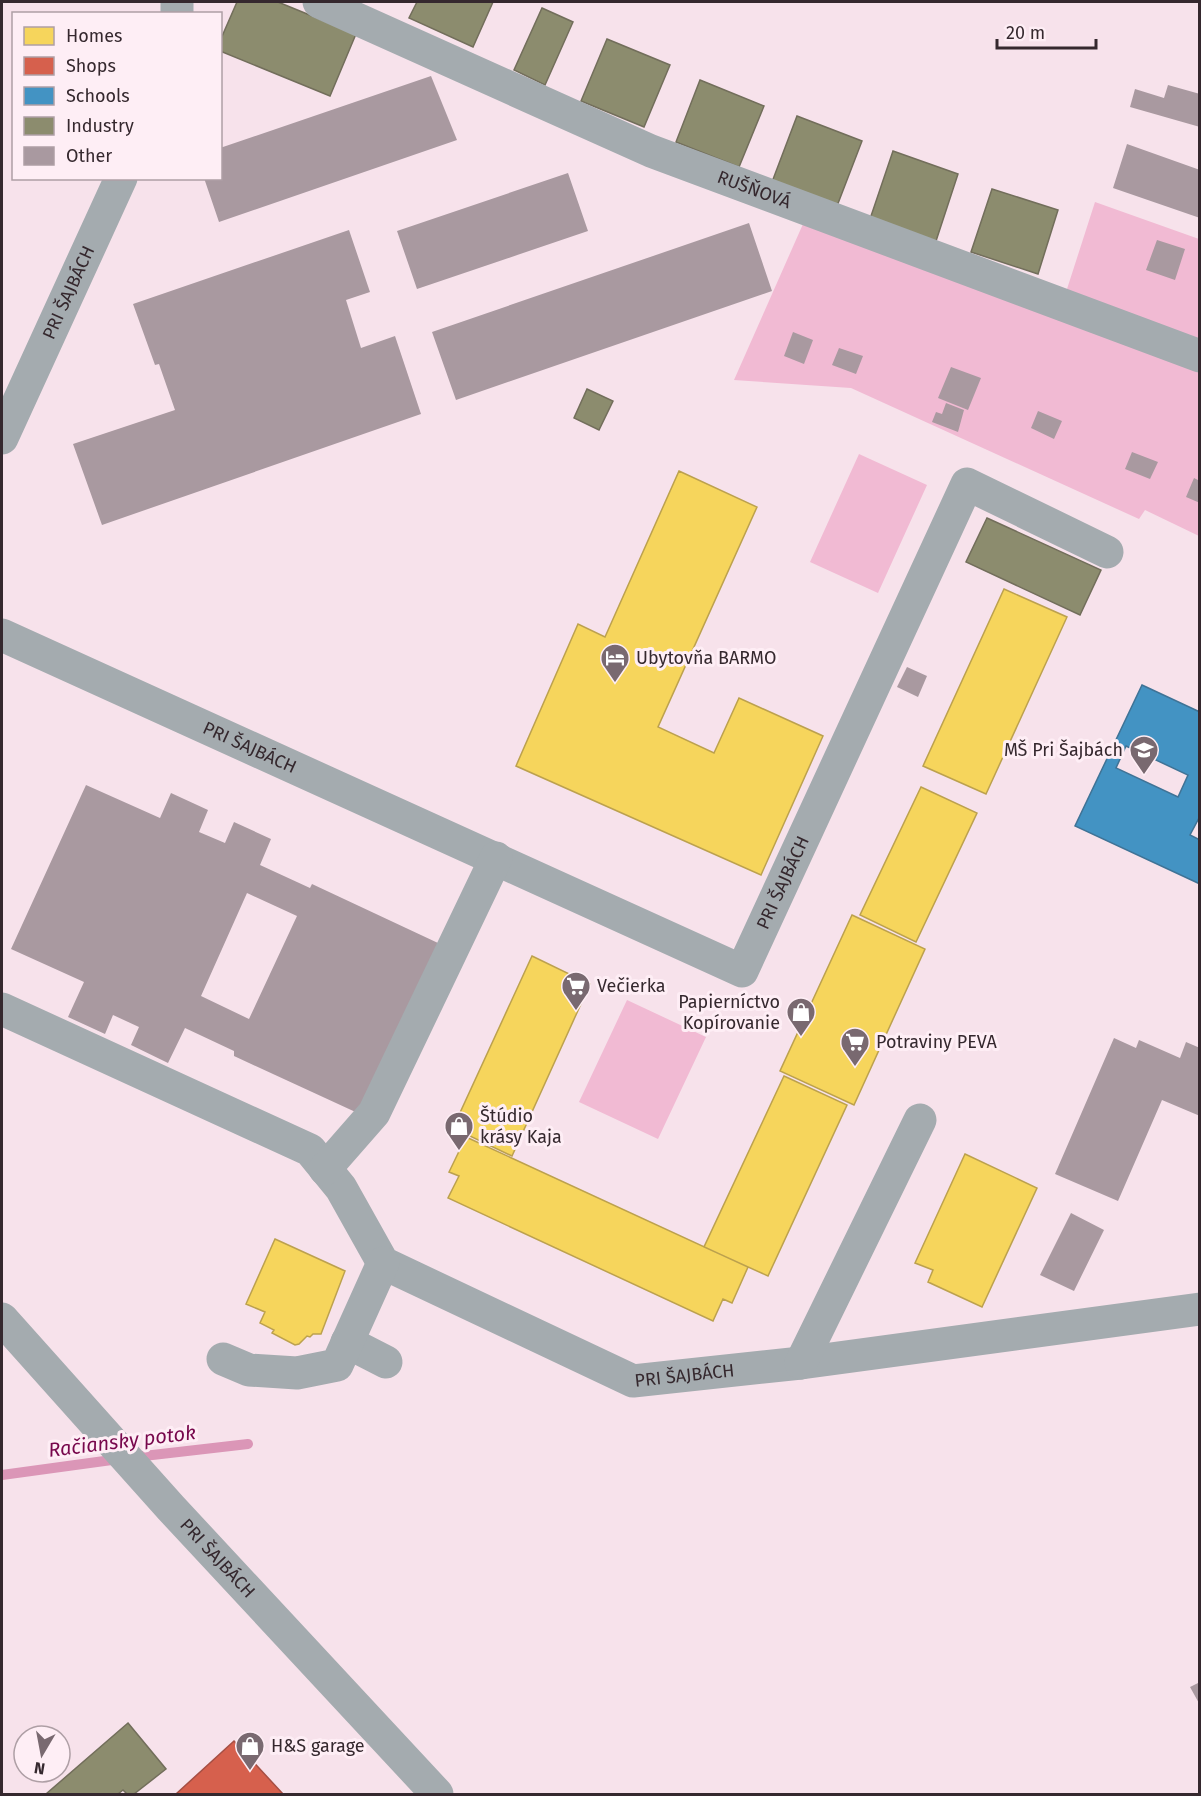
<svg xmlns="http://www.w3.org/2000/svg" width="1201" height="1796" font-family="'Fira Sans',sans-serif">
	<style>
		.green { fill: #f1bad3 }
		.homes { fill: #f6d55c; stroke: #bca14e; stroke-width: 1.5 }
		.shops { fill: #d6604d; stroke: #a64f44; stroke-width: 1.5 }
		.schools { fill: #4393c3; stroke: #3f7396; stroke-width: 1.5; fill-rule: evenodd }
		.industry { fill: #8c8c6e; stroke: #726e5b; stroke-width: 1.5 }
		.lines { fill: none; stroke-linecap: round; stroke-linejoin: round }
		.stream { stroke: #db96b7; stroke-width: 10 }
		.building { fill: #a999a0; fill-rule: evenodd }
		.minor { stroke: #a4abaf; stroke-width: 33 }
		.labels { text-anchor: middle; stroke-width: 6; stroke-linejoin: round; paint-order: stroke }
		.street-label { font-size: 18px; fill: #35282e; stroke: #feeef5 }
		.poi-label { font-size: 18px; fill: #35282e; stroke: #feeef5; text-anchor: start }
		.water-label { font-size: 20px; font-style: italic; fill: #77074c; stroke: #feeef5 }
	</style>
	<rect width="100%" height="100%" fill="#f7e2eb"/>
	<path class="green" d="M1095,202L1199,239V536L1145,510L1139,519L851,388L734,380L803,224L1058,317Z
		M859,454L927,485L878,593L810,562Z
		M627,1000L706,1037L658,1139L579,1102Z"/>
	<path class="homes" d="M679,471L757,507L658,727L714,753L739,698L823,736L761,875L516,766L578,624L605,637Z
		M1004,589L1067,617L986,794L923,766Z
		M921,787L977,813L916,942L860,915Z
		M852,915L925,949L854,1105L780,1071Z
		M532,956L590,984L512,1156L453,1128Z
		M784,1076L847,1105L768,1276L704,1247Z
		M466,1137L748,1267L732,1303L723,1299L713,1321L448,1198L459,1176L449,1172Z
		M965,1154L1037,1188L982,1307L928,1282L933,1270L915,1263Z
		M275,1239L345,1271L321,1334H313L310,1337L307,1336L299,1344L295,1345L272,1333L274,1330L260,1323L265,1312L246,1304Z"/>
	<path class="shops" d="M234,1741L283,1794H176Z"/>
	<path class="schools" d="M1142,685L1200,712V816L1190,835L1200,840V884L1075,826ZM1126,746L1188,775L1178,797L1116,768Z"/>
	<path class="industry" d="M237,2H278L356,34L330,96L220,51V41Z
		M417,2H493L473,47L409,18Z
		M542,8L573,22L545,85L514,70Z
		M607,39L670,65L644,127L581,101Z
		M700,80L764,106L739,167L676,142Z
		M797,116L862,141L837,206L772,182Z
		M893,151L958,174L936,241L870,219Z
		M992,189L1058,210L1038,274L971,252Z
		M587,389L613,401L599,430L574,418Z
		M987,518L1101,570L1080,615L966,562Z
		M128,1723L166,1769L134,1794H127L123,1790L118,1794H46Z"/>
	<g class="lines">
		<path class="stream" d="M135,1457L248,1444
			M2,1475L119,1459"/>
	</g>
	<path class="building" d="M431,76L457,140L219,222L204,178H220V148Z
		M1168,85L1200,94V127L1130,107L1135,89L1164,98Z
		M1127,144L1200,170V218L1113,188Z
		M568,173L588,231L417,289L397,231Z
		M749,223L772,291L456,400L432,332Z
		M349,230L370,292L346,300L361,348L395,336L421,414L102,525L73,444L175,410L159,364L155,365L133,304Z
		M1157,240L1185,249L1175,280L1146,270Z
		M793,332L813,340L804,364L784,356Z
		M839,348L863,356L856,374L832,365Z
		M951,367L981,378L968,410L938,398Z
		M946,403L964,410L958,432L932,422L936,412L942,414Z
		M1038,411L1062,421L1054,439L1031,428Z
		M1132,452L1158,462L1150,479L1125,469Z
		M1194,478L1200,481V503L1186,497Z
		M907,667L927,676L918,697L897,687Z
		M86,785L160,818L171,793L208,810L199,832L225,843L234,822L271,839L260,865L310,888L312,884L438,943L362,1115L234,1056V1051L185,1028L168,1063L131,1045L139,1027L113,1015L105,1034L68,1017L84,982L11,949ZM247,893L297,916L249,1019L201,996Z
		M1114,1038L1136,1048L1139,1040L1180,1058L1186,1042L1200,1048V1116L1162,1100L1118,1201L1055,1174Z
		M1071,1213L1104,1230L1074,1291L1040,1275Z
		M1200,1682V1705L1190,1687Z"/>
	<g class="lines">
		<g class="minor">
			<path id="s1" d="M319,2L651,151L1200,356"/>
			<path d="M177,14V2"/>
			<path id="s2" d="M2,438L121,178"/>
			<path id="s3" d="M2,635L742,971L967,484L1107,552"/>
			<path id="s4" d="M2,1009L310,1150L341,1188L383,1263L633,1381L801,1363L1200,1309"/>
			<path d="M325,1169L374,1113L496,858"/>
			<path id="s5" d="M2,1319L171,1508L437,1794"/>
			<path d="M347,1342L386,1362"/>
			<path d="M223,1359L249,1370L297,1373L337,1365L383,1263"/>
			<path d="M801,1363L920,1120"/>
		</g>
	</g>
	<defs>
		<g id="hotel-pin" transform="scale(1.5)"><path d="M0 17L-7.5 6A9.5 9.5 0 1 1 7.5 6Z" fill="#796970" stroke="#feeef5"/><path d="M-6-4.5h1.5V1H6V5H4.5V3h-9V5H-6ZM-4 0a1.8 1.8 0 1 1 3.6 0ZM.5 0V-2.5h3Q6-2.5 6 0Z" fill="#fff"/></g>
		<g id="school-pin" transform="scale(1.5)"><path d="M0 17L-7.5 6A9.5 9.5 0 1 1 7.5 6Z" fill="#796970" stroke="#feeef5"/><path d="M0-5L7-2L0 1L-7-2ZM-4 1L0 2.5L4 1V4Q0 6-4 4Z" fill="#fff"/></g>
		<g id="supermarket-pin" transform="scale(1.5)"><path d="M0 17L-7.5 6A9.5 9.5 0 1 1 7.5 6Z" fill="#796970" stroke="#feeef5"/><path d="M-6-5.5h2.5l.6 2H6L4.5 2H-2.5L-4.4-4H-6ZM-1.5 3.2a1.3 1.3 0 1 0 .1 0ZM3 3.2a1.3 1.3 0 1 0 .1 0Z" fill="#fff"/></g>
		<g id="shop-pin" transform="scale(1.5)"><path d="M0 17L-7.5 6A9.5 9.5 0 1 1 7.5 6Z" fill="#796970" stroke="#feeef5"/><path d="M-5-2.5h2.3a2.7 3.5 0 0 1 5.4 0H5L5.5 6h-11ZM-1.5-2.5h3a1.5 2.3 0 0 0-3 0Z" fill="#fff"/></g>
	</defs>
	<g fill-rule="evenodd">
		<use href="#hotel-pin" x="615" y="658"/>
		<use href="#school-pin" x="1144" y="750"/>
		<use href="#supermarket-pin" x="576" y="986"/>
		<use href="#shop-pin" x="801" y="1012"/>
		<use href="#supermarket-pin" x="855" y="1042"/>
		<use href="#shop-pin" x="459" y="1126"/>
		<use href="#shop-pin" x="250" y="1746"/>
	</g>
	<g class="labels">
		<g class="street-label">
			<text dy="6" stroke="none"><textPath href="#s1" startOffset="474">RUŠŇOVÁ</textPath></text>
			<text dy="6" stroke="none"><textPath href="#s2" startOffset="160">PRI ŠAJBÁCH</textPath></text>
			<text dy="6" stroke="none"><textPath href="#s3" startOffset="272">PRI ŠAJBÁCH</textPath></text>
			<text dy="6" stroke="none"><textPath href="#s3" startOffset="910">PRI ŠAJBÁCH</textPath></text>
			<text dy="6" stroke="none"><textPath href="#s4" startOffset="802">PRI ŠAJBÁCH</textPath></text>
			<text dy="6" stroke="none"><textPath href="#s5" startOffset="322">PRI ŠAJBÁCH</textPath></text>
		</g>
		<g class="poi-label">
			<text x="636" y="664">Ubytovňa BARMO</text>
			<text x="1123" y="756" text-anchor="end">MŠ Pri Šajbách</text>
			<text x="597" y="992">Večierka</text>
			<text x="780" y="1008" text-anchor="end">Papierníctvo<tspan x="780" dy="21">Kopírovanie</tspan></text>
			<text x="876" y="1048">Potraviny PEVA</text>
			<text x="480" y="1122">Štúdio<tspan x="480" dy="21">krásy Kaja</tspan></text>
			<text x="271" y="1752">H&amp;S garage</text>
		</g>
		<g class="water-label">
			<text transform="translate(122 1441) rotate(-7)" y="7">Račiansky potok</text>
		</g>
	</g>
	<rect width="1201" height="1796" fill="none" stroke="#35282e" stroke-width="6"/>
	<rect x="12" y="12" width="210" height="168" fill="#feeef5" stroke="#ae9fa5" stroke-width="1.5"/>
	<rect x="24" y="27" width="30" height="18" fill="#f6d55c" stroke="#ae9fa5" stroke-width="1.5"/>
	<text x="66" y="42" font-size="18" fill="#35282e">Homes</text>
	<rect x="24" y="57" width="30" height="18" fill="#d6604d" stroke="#ae9fa5" stroke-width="1.5"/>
	<text x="66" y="72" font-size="18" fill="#35282e">Shops</text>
	<rect x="24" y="87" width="30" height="18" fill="#4393c3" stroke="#ae9fa5" stroke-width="1.5"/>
	<text x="66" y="102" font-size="18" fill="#35282e">Schools</text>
	<rect x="24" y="117" width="30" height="18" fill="#8c8c6e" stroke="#ae9fa5" stroke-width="1.5"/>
	<text x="66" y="132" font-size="18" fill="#35282e">Industry</text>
	<rect x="24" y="147" width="30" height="18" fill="#a999a0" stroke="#ae9fa5" stroke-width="1.5"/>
	<text x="66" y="162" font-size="18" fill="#35282e">Other</text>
	<g transform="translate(42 1754) rotate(190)"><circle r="28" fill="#feeef5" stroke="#ae9fa5" stroke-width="1.5"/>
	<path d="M0-4.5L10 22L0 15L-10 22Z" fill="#796970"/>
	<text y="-9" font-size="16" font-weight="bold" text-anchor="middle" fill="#35282e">N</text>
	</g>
	<path d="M997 39v9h99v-9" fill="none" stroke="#35282e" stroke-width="3"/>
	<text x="1006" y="39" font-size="18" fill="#35282e" stroke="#feeef5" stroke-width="4.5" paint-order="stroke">20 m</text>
</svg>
